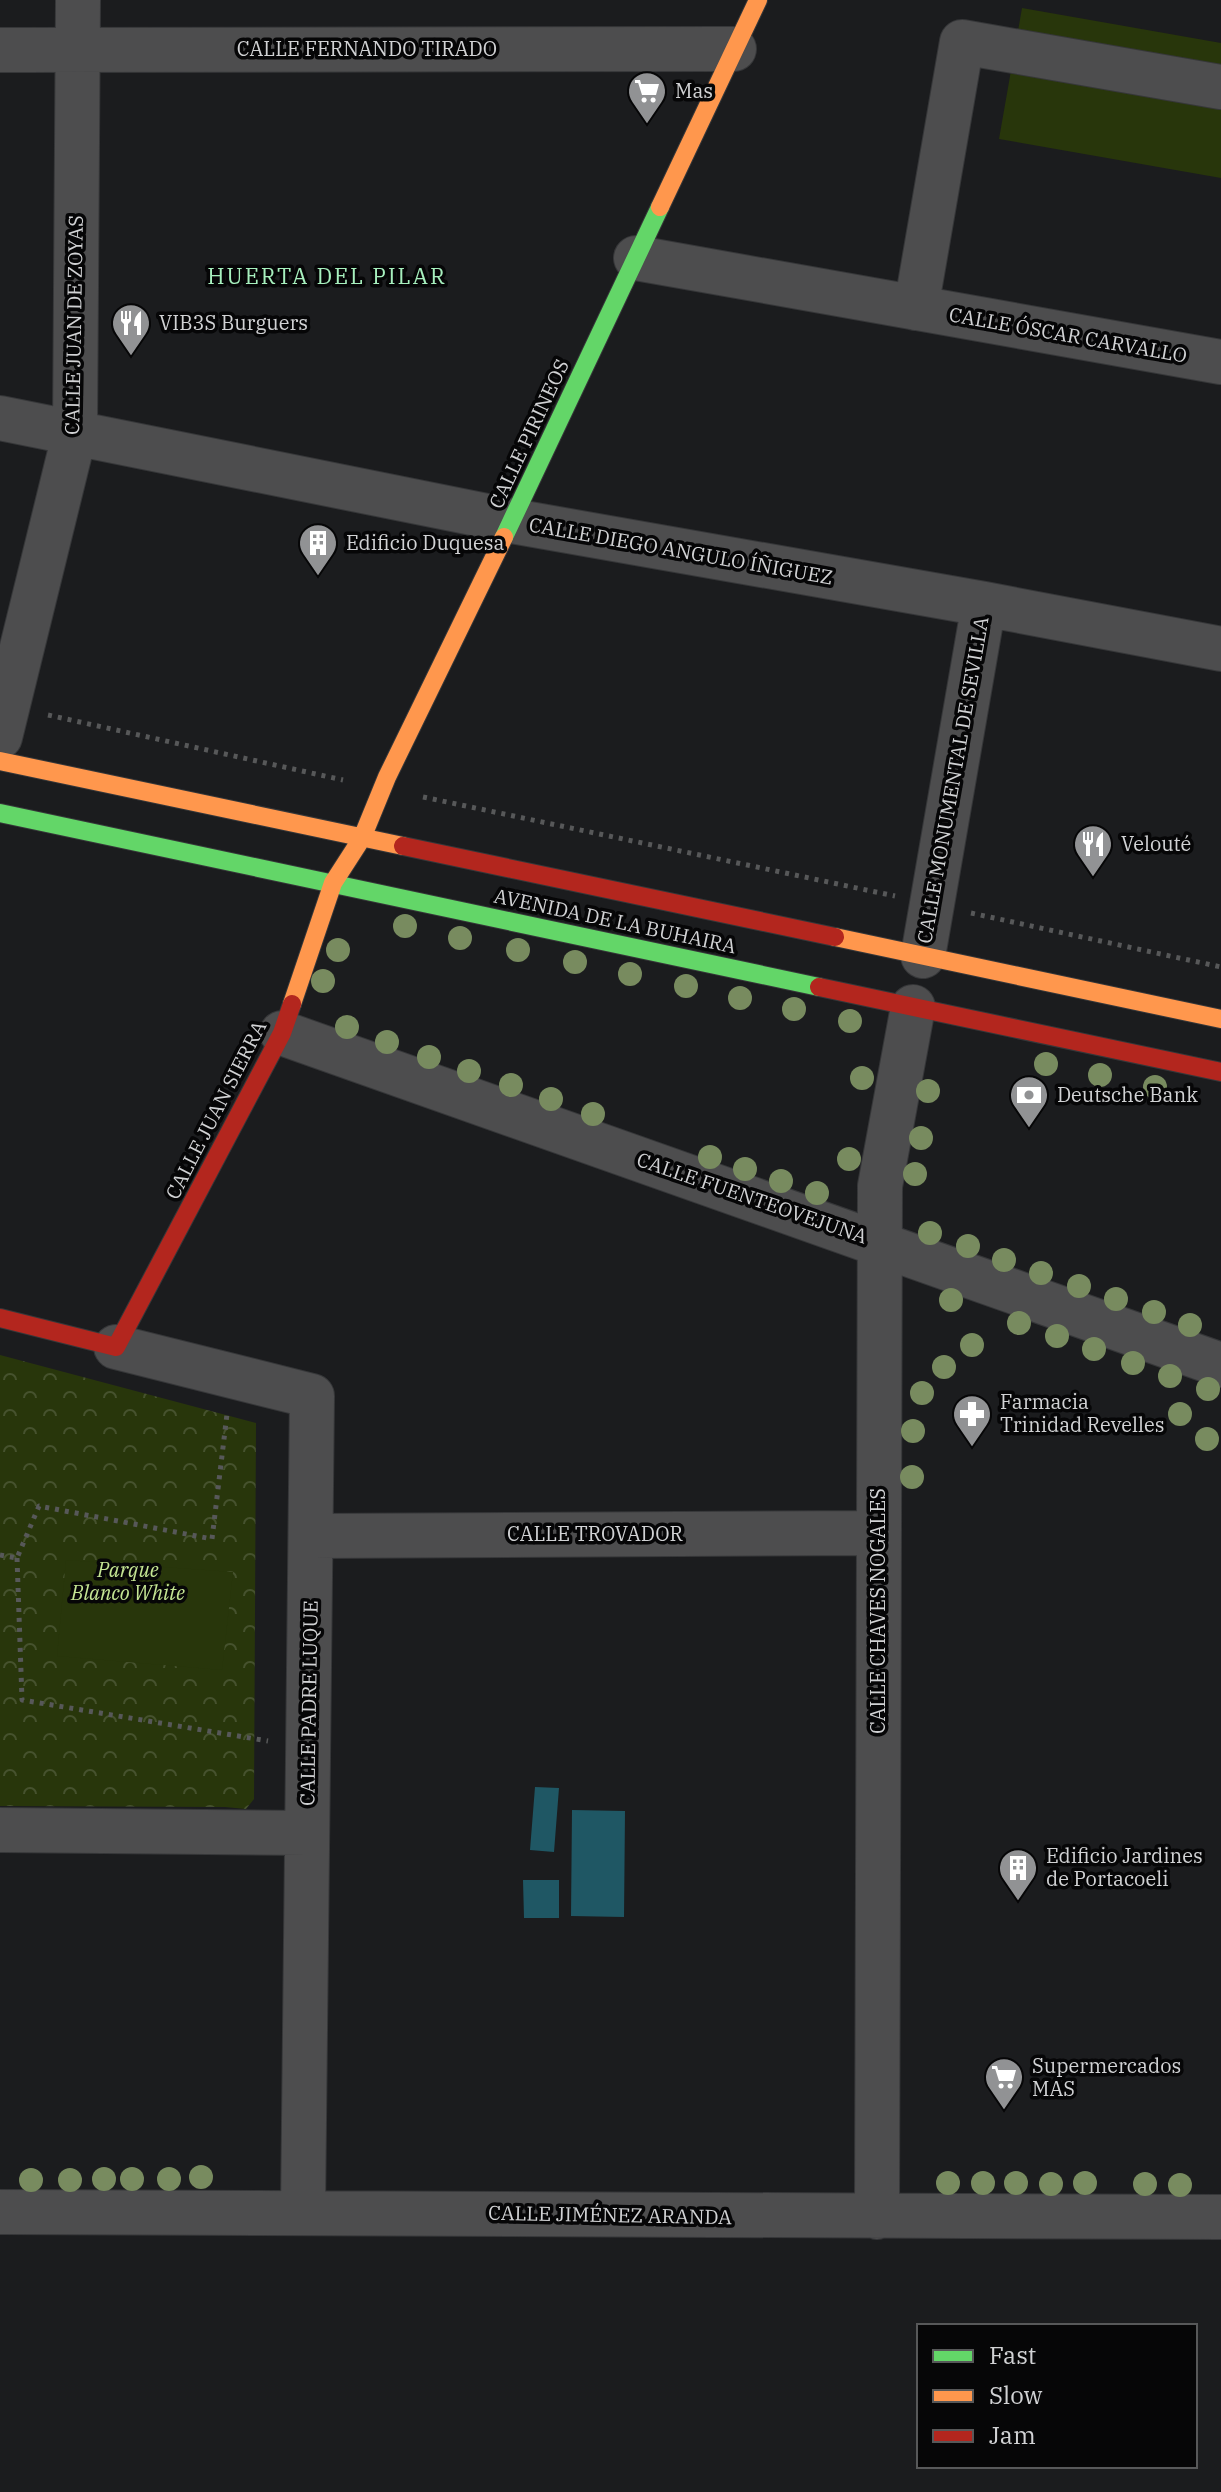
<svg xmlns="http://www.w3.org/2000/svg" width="1221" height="2492" font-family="'IBM Plex Serif',serif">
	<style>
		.park { fill: url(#park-crowns) }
		.garden { fill: #28360b }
		.water { fill: #1f5764 }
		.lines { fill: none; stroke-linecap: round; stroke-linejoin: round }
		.street-casing { stroke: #363739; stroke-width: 46 }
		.fast-casing { stroke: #363739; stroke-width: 20 }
		.slow-casing { stroke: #363739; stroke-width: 20 }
		.jam-casing { stroke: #363739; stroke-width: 20 }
		.path { stroke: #575859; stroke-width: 5; stroke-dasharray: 4 6; stroke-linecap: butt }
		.street { stroke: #4d4d4e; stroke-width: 44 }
		.fast { stroke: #63d668; stroke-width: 18 }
		.slow { stroke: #ff974d; stroke-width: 18 }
		.jam { stroke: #b3261e; stroke-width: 18 }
		.tree { fill: #788b5f }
		.labels { text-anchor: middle; stroke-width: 7; stroke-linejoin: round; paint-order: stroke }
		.street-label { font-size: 20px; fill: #d1d2d4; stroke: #060607 }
		.poi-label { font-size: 20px; fill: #d1d2d4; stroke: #060607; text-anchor: start }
		.park-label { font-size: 20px; font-style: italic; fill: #c5e694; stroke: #060607 }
		.neighbourhood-label { font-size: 22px; letter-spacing: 2px; fill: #a7f0be; stroke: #060607 }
	</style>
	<defs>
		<pattern id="park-crowns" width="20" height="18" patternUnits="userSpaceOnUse" patternTransform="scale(2)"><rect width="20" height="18" fill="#28360b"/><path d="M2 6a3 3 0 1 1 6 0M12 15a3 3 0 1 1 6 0" fill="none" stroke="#46522e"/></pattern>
	</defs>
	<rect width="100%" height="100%" fill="#1b1c1e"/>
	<path class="park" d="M0,1355L256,1423L254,1799L246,1809L225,1807L0,1806Z"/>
	<path class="garden" d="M1022,8L1221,43V178L999,139Z
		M66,1560L233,1572L222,1670L57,1656Z"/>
	<path class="water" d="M535,1787L559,1788L554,1852L530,1850Z
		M572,1810L625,1811L624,1917L571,1916Z
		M523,1880H559V1918H524Z"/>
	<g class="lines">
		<g class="street-casing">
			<path id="street" d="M0,50L734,49
				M636,258L1221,362
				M916,308L962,42L1221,87
				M0,418L512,521L984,604L1221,649
				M0,737L75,432L78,0
				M923,956L984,604
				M282,1033L1221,1365
				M116,1347L312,1396L303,2212
				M311,1536L878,1533
				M0,1830L307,1833
				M0,2212L1221,2217
				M877,2217L880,1186L913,1007"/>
		</g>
		<g class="fast-casing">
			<path id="fast" d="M504,537L660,207
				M0,813L819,987"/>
		</g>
		<g class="slow-casing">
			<path id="slow" d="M660,207L758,0
				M0,761L403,846
				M835,937L1221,1019
				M292,1004L333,883L362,838L387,777L504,537"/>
		</g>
		<g class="jam-casing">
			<path id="jam" d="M403,846L835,937
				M819,987L1221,1072
				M0,1318L116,1347L282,1033L292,1004"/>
		</g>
		<path class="path" d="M48,715L343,780
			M423,797L895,896
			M971,913L1221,967
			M0,1555L17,1558L39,1506L212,1539L227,1414
			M17,1558L22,1700L268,1741"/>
		<use href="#street" class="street"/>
		<use href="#fast" class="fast"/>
		<use href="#slow" class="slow"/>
		<use href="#jam" class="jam"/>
	</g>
	<g class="tree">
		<circle cx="405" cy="926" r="12"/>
		<circle cx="460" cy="938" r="12"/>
		<circle cx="338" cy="950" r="12"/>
		<circle cx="518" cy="950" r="12"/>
		<circle cx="575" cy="962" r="12"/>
		<circle cx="630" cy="974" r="12"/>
		<circle cx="323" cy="981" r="12"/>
		<circle cx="686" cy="986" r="12"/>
		<circle cx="740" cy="998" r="12"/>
		<circle cx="794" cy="1009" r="12"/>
		<circle cx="850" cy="1021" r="12"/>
		<circle cx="347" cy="1027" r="12"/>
		<circle cx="387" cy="1042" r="12"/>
		<circle cx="429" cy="1057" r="12"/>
		<circle cx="1046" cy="1064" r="12"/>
		<circle cx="469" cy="1071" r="12"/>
		<circle cx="1100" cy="1075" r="12"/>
		<circle cx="862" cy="1078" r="12"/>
		<circle cx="511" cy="1085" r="12"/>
		<circle cx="1155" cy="1087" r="12"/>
		<circle cx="928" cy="1091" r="12"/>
		<circle cx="551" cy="1099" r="12"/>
		<circle cx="593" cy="1114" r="12"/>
		<circle cx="921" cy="1138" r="12"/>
		<circle cx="710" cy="1157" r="12"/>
		<circle cx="849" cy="1159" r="12"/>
		<circle cx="745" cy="1169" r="12"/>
		<circle cx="915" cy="1174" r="12"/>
		<circle cx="781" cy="1181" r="12"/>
		<circle cx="817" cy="1193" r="12"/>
		<circle cx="930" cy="1233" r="12"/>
		<circle cx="968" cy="1246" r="12"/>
		<circle cx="1004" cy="1260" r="12"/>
		<circle cx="1041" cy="1273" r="12"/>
		<circle cx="1079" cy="1286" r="12"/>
		<circle cx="1116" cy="1299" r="12"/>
		<circle cx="951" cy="1300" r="12"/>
		<circle cx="1154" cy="1312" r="12"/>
		<circle cx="1019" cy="1323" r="12"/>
		<circle cx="1190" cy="1325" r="12"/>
		<circle cx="1057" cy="1336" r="12"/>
		<circle cx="972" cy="1345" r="12"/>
		<circle cx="1094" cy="1349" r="12"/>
		<circle cx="1133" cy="1363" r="12"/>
		<circle cx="944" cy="1367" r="12"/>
		<circle cx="1170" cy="1376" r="12"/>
		<circle cx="1208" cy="1389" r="12"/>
		<circle cx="922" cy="1393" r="12"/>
		<circle cx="1180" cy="1414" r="12"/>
		<circle cx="913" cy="1431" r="12"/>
		<circle cx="1207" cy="1439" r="12"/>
		<circle cx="912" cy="1477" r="12"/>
		<circle cx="201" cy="2177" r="12"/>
		<circle cx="104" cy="2179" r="12"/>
		<circle cx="132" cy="2179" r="12"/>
		<circle cx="169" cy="2179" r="12"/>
		<circle cx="31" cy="2180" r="12"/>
		<circle cx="70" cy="2180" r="12"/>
		<circle cx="948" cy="2183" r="12"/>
		<circle cx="983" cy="2183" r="12"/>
		<circle cx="1016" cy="2183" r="12"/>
		<circle cx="1085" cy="2183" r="12"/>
		<circle cx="1051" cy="2184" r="12"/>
		<circle cx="1145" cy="2184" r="12"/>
		<circle cx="1180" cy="2185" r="12"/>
	</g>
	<defs>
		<g id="supermarket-pin" transform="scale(2)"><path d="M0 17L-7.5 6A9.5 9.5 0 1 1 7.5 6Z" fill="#919294" stroke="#060607"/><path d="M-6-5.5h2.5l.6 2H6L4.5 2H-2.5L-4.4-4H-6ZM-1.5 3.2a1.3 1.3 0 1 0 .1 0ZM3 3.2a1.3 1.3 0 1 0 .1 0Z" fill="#fff"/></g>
		<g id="restaurant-pin" transform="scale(2)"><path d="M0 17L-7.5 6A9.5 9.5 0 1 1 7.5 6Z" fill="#919294" stroke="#060607"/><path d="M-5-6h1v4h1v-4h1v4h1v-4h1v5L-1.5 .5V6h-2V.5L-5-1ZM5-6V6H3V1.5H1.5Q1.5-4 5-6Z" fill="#fff"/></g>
		<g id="building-pin" transform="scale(2)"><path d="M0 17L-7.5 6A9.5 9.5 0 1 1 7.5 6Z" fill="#919294" stroke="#060607"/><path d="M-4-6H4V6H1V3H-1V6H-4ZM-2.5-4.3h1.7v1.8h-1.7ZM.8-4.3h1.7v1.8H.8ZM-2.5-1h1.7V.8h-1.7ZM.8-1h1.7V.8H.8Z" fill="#fff"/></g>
		<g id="bank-pin" transform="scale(2)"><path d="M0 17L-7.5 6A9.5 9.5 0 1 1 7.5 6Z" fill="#919294" stroke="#060607"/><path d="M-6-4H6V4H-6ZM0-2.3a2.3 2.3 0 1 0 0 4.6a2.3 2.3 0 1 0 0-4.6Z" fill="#fff"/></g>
		<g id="pharmacy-pin" transform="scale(2)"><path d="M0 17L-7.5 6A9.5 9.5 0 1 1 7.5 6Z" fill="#919294" stroke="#060607"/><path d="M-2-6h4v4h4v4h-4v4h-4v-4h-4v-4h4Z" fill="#fff"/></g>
	</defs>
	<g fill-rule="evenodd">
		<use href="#supermarket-pin" x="647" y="91"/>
		<use href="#restaurant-pin" x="131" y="323"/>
		<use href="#building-pin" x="318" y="543"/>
		<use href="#restaurant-pin" x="1093" y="844"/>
		<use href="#bank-pin" x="1029" y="1095"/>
		<use href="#pharmacy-pin" x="972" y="1414"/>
		<use href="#building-pin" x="1018" y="1868"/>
		<use href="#supermarket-pin" x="1004" y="2077"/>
	</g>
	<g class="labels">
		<g class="street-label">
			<text x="367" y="56">CALLE FERNANDO TIRADO</text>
			<text transform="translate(74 325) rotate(-89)" y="7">CALLE JUAN DE ZOYAS</text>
			<text transform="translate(1068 335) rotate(10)" y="7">CALLE ÓSCAR CARVALLO</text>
			<text transform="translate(529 434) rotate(-65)" y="7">CALLE PIRINEOS</text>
			<text transform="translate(681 551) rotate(10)" y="7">CALLE DIEGO ANGULO ÍÑIGUEZ</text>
			<text transform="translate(953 780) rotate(-80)" y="7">CALLE MONUMENTAL DE SEVILLA</text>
			<text transform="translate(615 921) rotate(12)" y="7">AVENIDA DE LA BUHAIRA</text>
			<text transform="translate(216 1110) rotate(-63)" y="7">CALLE JUAN SIERRA</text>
			<text transform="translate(752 1198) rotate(19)" y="7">CALLE FUENTEOVEJUNA</text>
			<text x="595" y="1541">CALLE TROVADOR</text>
			<text transform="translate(878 1611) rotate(-90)" y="7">CALLE CHAVES NOGALES</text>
			<text transform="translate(309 1703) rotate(-89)" y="7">CALLE PADRE LUQUE</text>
			<text transform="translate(610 2215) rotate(1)" y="7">CALLE JIMÉNEZ ARANDA</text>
		</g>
		<g class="poi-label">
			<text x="675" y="98">Mas</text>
			<text x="159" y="330">VIB3S Burguers</text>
			<text x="346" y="550">Edificio Duquesa</text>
			<text x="1121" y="851">Velouté</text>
			<text x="1057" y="1102">Deutsche Bank</text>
			<text x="1000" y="1409">Farmacia<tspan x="1000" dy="23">Trinidad Revelles</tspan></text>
			<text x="1046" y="1863">Edificio Jardines<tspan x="1046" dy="23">de Portacoeli</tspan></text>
			<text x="1032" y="2073">Supermercados<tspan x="1032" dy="23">MAS</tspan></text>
		</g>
		<g class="park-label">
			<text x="128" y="1577">Parque<tspan x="128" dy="23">Blanco White</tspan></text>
		</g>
		<g class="neighbourhood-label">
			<text x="327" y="284">HUERTA DEL PILAR</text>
		</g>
	</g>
	<rect x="917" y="2324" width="280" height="144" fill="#060607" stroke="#575859" stroke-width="2"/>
	<rect x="933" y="2350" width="40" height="12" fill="#63d668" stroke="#575859" stroke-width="2"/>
	<text x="989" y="2364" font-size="24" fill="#d1d2d4">Fast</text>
	<rect x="933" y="2390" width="40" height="12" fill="#ff974d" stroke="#575859" stroke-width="2"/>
	<text x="989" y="2404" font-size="24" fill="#d1d2d4">Slow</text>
	<rect x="933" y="2430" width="40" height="12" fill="#b3261e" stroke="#575859" stroke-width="2"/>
	<text x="989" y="2444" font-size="24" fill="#d1d2d4">Jam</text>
</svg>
